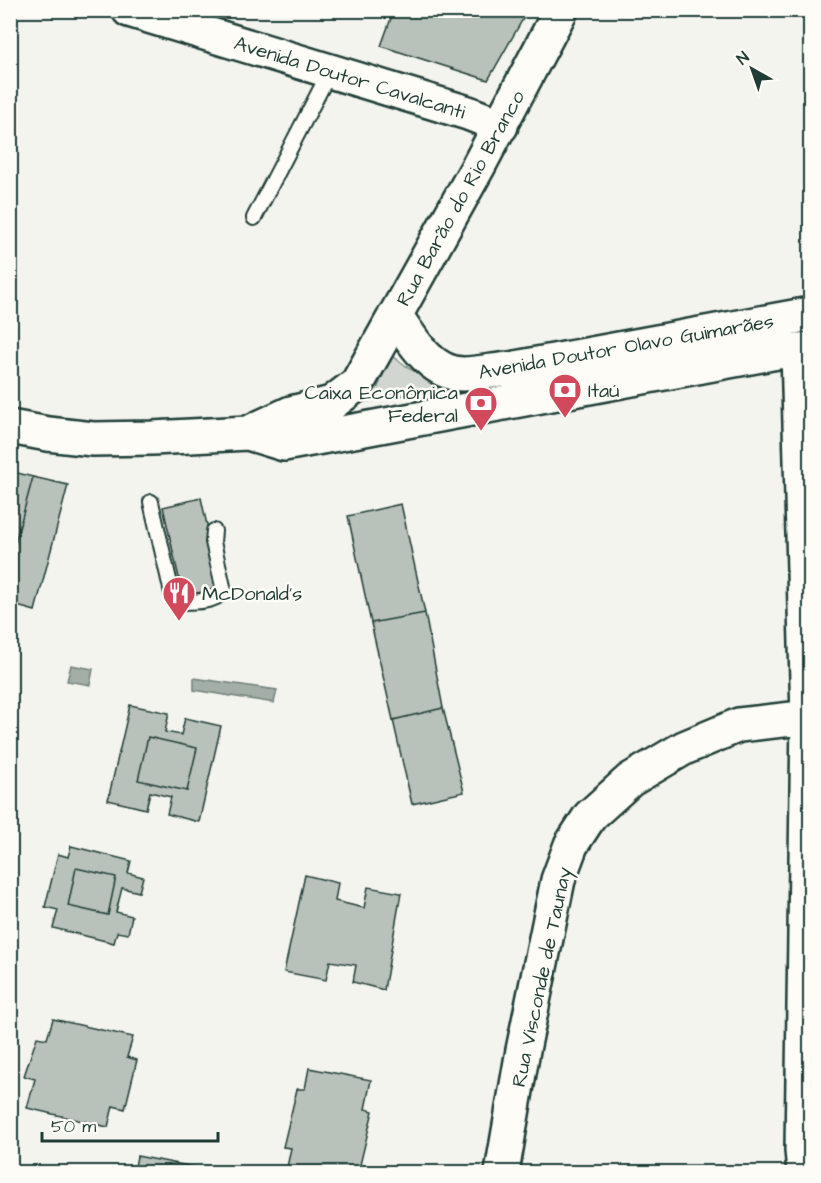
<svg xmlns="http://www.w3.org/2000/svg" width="821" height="1183" font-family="'Architects Daughter',sans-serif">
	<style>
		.green { fill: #d1d6d1; stroke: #788a82; stroke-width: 1.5 }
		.water { fill: #a3aea7; stroke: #6e8179; stroke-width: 1.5 }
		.building { fill: #b9c1bb; stroke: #1f3d34; stroke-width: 1.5 }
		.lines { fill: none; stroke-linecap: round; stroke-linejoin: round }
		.lane-casing { stroke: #1f3d34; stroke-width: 18 }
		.secondary-casing { stroke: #1f3d34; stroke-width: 38 }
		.lane { stroke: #fdfcf7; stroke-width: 14 }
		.secondary { stroke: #fdfcf7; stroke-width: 33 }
		.labels { text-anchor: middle; stroke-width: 5; stroke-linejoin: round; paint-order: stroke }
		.street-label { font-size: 20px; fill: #1f3d34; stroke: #fdfcf7 }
		.poi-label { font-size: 20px; fill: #1f3d34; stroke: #fdfcf7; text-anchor: start }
	</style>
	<rect width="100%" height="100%" fill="#f4f4ef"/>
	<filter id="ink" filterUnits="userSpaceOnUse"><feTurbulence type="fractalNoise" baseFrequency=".0167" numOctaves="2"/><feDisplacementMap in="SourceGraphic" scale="12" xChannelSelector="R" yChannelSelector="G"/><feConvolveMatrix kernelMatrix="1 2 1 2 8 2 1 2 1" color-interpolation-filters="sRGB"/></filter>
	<g filter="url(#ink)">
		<path class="green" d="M391,355L412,370L453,387L362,402L378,387Z"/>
		<path class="water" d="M71,665L93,669L90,685L67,681Z
			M194,678L277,690L274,703L194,690Z"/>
		<path class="building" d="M394,10H528L488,80L381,46Z
			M10,471L33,477L10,562Z
			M33,477L68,485L35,611L10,604V562Z
			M201,498L221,588L183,596L163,507Z
			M401,504L425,613L371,623L348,516Z
			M425,613L443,708L393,720L371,623Z
			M130,705L169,713L165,732L181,735L185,718L221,726L199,822L167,814L171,797L150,792L146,809L108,800Z
			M443,708L464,792L412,804L393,720Z
			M148,737L197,748L187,791L138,780Z
			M71,846L131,861L128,873L143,877L139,892L122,888L116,912L132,916L128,934L117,932L114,943L53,928L58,910L45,907L58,854L68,857Z
			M76,868L116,877L108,915L68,906Z
			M305,875L338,883L335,901L364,908L368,887L401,893L384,990L353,982L356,965L330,961L326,980L284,972Z
			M53,1019L133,1037L127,1057L137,1060L125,1109L113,1106L108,1127L27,1108L35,1079L24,1076L37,1037L47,1039Z
			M309,1068L371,1080L365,1109L373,1111L359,1169L351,1168L350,1172H286L291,1148L283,1147L297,1089H305Z
			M137,1156L220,1172H134Z"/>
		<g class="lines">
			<g class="lane-casing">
				<path id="lane" d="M254,218L330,71
					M151,502L172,593L178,602C193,602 214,603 224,591L213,542L214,531"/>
			</g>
			<g class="secondary-casing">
				<path id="secondary" d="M129,10L468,113L501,126
					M395,315C412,339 430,374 463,374C478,374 494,370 510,369L810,314
					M798,351L808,717L802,1150L804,1172
					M10,427L48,434L93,439L152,438L248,433L291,413L332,403L357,384L479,165L561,10
					M248,433L284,444L777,352L810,349
					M502,1172L523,1050L558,880L571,845L590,816L630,780L684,748L739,725L810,717"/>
			</g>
			<use href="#lane" class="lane"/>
			<use href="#secondary" class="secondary"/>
		</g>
	</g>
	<defs>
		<g id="bank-pin" transform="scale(1.725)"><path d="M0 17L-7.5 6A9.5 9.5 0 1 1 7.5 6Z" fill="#d1495b" stroke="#fdfcf7"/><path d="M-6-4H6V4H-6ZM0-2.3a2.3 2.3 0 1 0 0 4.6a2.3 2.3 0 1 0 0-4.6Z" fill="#fff"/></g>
		<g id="restaurant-pin" transform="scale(1.725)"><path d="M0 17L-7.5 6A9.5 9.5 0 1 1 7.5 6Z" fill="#d1495b" stroke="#fdfcf7"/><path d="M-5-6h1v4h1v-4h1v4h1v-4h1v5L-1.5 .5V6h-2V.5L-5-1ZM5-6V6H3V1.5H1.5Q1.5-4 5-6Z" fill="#fff"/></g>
	</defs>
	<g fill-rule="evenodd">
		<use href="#bank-pin" x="565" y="390"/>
		<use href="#bank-pin" x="481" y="403"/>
		<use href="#restaurant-pin" x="179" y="593"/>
	</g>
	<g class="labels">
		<g class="street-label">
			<text transform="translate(350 77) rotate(17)" y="7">Avenida Doutor Cavalcanti</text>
			<text transform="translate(460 198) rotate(-61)" y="7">Rua Barão do Rio Branco</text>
			<text transform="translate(626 346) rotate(-10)" y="7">Avenida Doutor Olavo Guimarães</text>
			<text transform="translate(541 977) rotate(-78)" y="7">Rua Visconde de Taunay</text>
		</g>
		<g class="poi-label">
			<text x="588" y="397">Itaú</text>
			<text x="458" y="399" text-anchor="end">Caixa Econômica<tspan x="458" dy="23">Federal</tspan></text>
			<text x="202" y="600">McDonald's</text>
		</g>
	</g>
	<rect width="821" height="1183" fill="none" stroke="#fdfcf7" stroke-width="36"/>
	<rect x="18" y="18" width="785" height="1147" fill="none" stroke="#1f3d34" stroke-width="2" filter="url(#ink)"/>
	<g transform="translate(752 69) rotate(320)" stroke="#fdfcf7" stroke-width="4.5" paint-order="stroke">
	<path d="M0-4.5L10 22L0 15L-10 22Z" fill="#1f3d34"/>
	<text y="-9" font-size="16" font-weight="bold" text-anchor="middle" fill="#1f3d34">N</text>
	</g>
	<path d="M42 1132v9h176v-9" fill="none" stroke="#1f3d34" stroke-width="3"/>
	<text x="51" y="1132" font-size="18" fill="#1f3d34" stroke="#fdfcf7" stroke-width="4.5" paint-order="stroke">50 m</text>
</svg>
